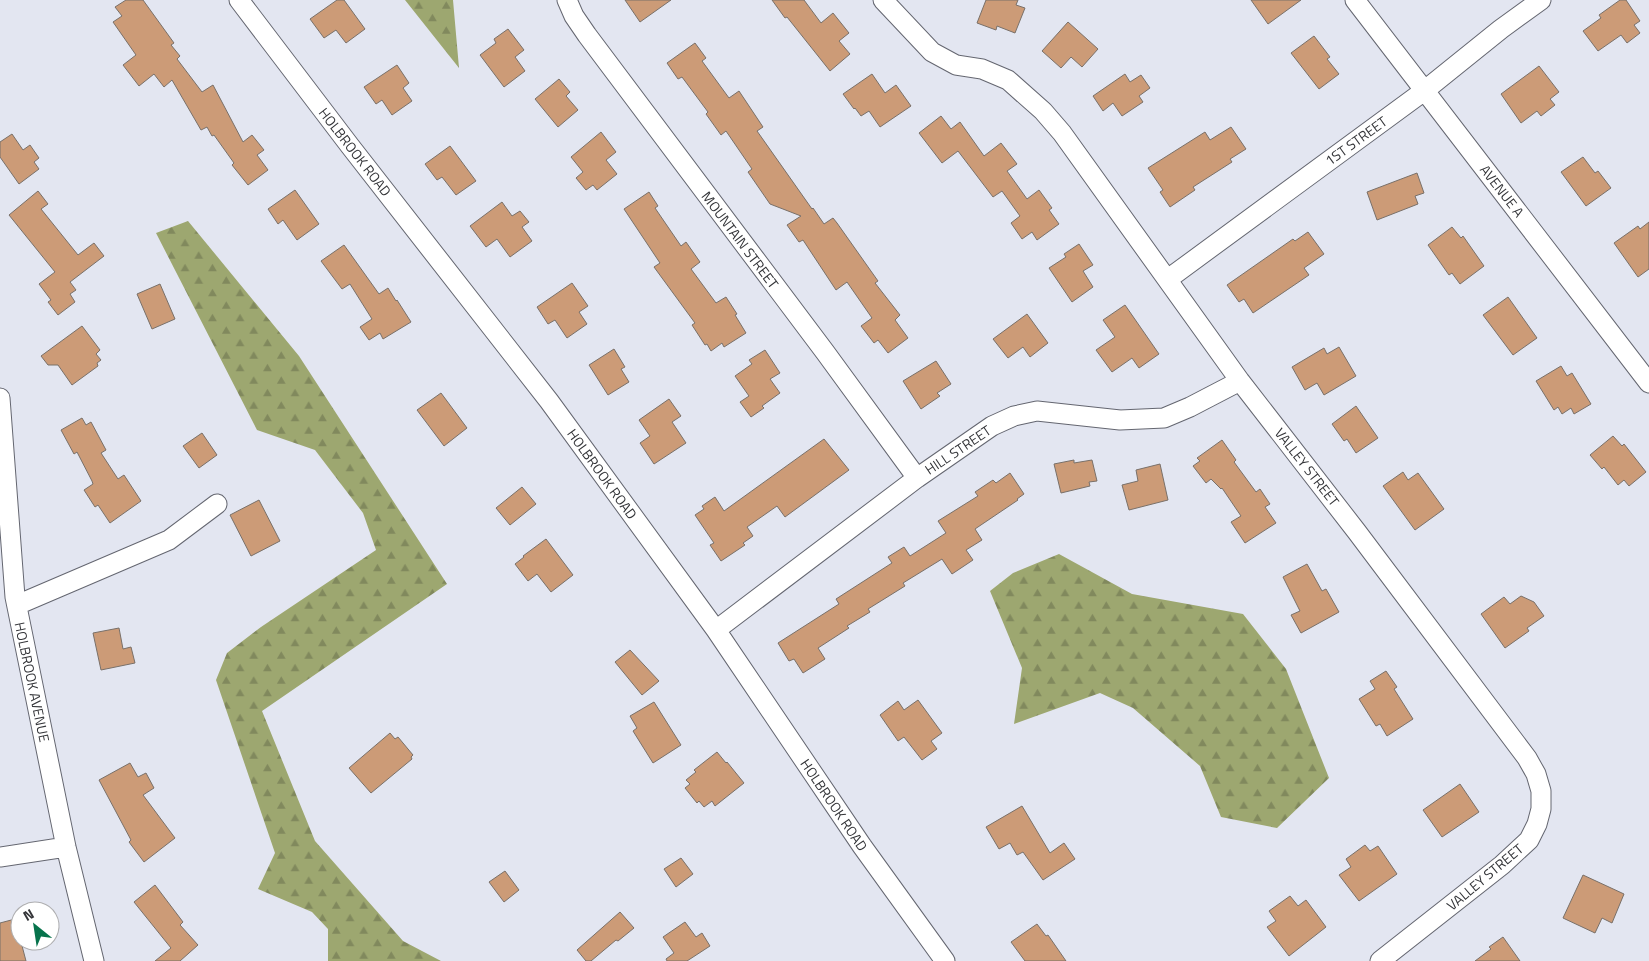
<svg xmlns="http://www.w3.org/2000/svg" width="1649" height="961" font-family="'Titillium Web',sans-serif">
	<style>
		.forest { fill: url(#forest-firs) }
		.building { fill: #cc9b77; stroke: #797069 }
		.lines { fill: none; stroke-linecap: round; stroke-linejoin: round }
		.minor-casing { stroke: #646670; stroke-width: 21 }
		.minor { stroke: #fff; stroke-width: 19 }
		.labels { text-anchor: middle; stroke-width: 4; stroke-linejoin: round; paint-order: stroke }
		.street-label { font-size: 14px; fill: #343539; stroke: #fff }
	</style>
	<defs>
		<pattern id="forest-firs" width="22" height="20" patternUnits="userSpaceOnUse" patternTransform="scale(1.25)"><rect width="22" height="20" fill="#9da770"/><path d="M5 1l3.5 6h-7zM16 11l3.5 6h-7z" fill="#81895d"/></pattern>
	</defs>
	<rect width="100%" height="100%" fill="#e3e6f1"/>
	<path class="forest" d="M405,0H453L459,68Z
		M188,221L299,356L447,584L262,711L315,841L403,941L441,961H328V929L312,912L258,889L275,853L216,680L227,653L261,627L376,550L363,513L315,450L257,430L156,233Z
		M1059,554L1132,594L1243,614L1286,669L1329,778L1277,828L1221,817L1200,766L1133,708L1100,693L1014,724L1022,668L990,591L1013,573Z"/>
	<path class="building" d="M126,0H143L174,43L171,45L180,56L177,59L202,92L213,85L243,142L252,135L264,150L257,155L268,170L248,185L232,165L234,163L214,135L212,136L207,127L201,130L172,80L164,87L154,74L139,86L123,65L136,55L113,22L122,16L115,7Z
		M337,0H344L365,29L346,43L336,30L324,38L310,19Z
		M625,0H671L640,22Z
		M772,0H804L821,23L833,13L849,33L839,41L850,54L830,71L787,17L785,18Z
		M986,0H1018L1016,5L1025,8L1015,33L997,26L996,30L977,23Z
		M1251,0H1301L1268,24Z
		M1620,0H1626L1640,21L1634,25L1640,33L1627,43L1621,35L1598,51L1583,31L1601,18L1599,15Z
		M1068,22L1098,49L1082,67L1071,57L1061,68L1042,51Z
		M508,29L524,50L515,57L525,71L504,87L480,55L496,43L494,39Z
		M1314,36L1330,57L1327,59L1339,74L1319,89L1291,53Z
		M695,43L706,58L702,61L729,98L739,91L763,127L757,131L812,209L813,208L824,224L833,218L837,223L878,281L875,283L900,315L895,320L908,338L888,353L878,340L874,343L861,326L872,318L847,282L836,290L803,240L799,242L787,225L801,216L770,204L748,172L752,169L726,131L721,135L706,114L708,112L682,77L678,79L667,63Z
		M397,65L409,83L403,88L412,101L392,115L382,100L376,104L364,87Z
		M1539,66L1559,92L1550,99L1555,105L1541,116L1537,111L1521,123L1501,94Z
		M872,74L885,93L896,85L911,106L880,127L869,111L861,116L855,108L854,109L843,94Z
		M1125,74L1130,82L1141,75L1150,88L1139,96L1143,102L1122,116L1113,103L1103,111L1093,96Z
		M559,79L570,92L566,96L578,110L558,127L535,99Z
		M941,116L951,129L960,122L984,156L1001,143L1017,164L1007,171L1027,199L1039,190L1052,208L1049,210L1059,224L1037,240L1032,232L1022,239L1011,223L1020,216L1002,191L993,197L958,151L942,163L919,133Z
		M1231,127L1246,149L1230,159L1232,162L1193,187L1195,190L1170,207L1160,192L1163,190L1148,168L1205,132L1210,140Z
		M601,132L616,152L606,160L617,174L597,190L593,185L586,190L576,178L583,172L571,157Z
		M12,134L23,150L30,145L39,158L34,162L39,169L19,184L0,157V142Z
		M450,146L476,181L456,195L442,177L437,180L425,164Z
		M1583,157L1595,173L1598,171L1611,188L1586,206L1561,172Z
		M1417,173L1424,193L1415,196L1418,204L1377,220L1367,192Z
		M295,190L319,224L297,240L283,220L278,224L268,209Z
		M38,191L48,204L41,209L78,255L94,243L104,256L70,282L76,290L70,294L75,302L58,315L48,302L51,300L39,284L55,272L9,215Z
		M649,192L658,206L655,208L681,246L686,242L700,262L691,269L716,303L726,297L737,314L735,315L746,333L724,347L722,343L711,351L707,344L705,345L692,325L695,323L654,267L660,263L624,209Z
		M502,202L512,216L520,211L529,222L522,227L532,241L510,257L497,239L486,247L470,226Z
		M1649,222V269L1638,277L1614,243L1638,226L1640,229Z
		M1452,227L1461,238L1463,236L1484,266L1460,284L1452,273L1449,275L1428,245Z
		M1308,232L1324,254L1304,268L1309,275L1253,313L1244,299L1239,302L1227,285L1293,239L1295,241Z
		M1079,244L1093,265L1083,271L1093,287L1072,302L1049,268L1066,257L1064,254Z
		M344,245L379,294L388,288L396,301L397,300L411,322L383,339L380,333L369,340L360,327L372,319L350,284L342,289L321,261Z
		M572,283L588,306L579,312L587,324L567,338L555,320L548,324L537,307Z
		M160,284L175,319L152,329L137,294Z
		M1508,297L1537,338L1513,355L1483,315Z
		M1125,305L1159,354L1139,368L1132,358L1112,372L1096,350L1115,337L1103,320Z
		M1027,314L1048,343L1030,357L1023,347L1008,358L993,339Z
		M82,326L100,350L96,354L101,360L97,363L98,366L72,385L58,365H48L41,356Z
		M1339,347L1356,376L1324,395L1317,383L1305,390L1292,367L1324,348L1327,354Z
		M614,349L625,367L621,369L629,382L608,395L589,365Z
		M765,350L780,373L770,379L780,393L762,406L764,408L751,417L740,402L749,396L735,376L752,364L749,360Z
		M936,361L951,384L937,393L940,396L921,409L903,381Z
		M1561,366L1567,376L1572,373L1591,404L1574,414L1571,408L1562,414L1558,407L1554,410L1536,381Z
		M441,393L467,428L444,446L417,410Z
		M669,399L681,416L672,422L686,443L654,464L640,443L650,436L639,420Z
		M1356,406L1378,438L1356,453L1347,439L1344,441L1332,424Z
		M82,418L86,425L91,422L106,450L101,453L118,479L124,475L141,501L110,523L98,505L95,507L84,490L93,484L92,481L77,452L74,454L61,430Z
		M202,433L217,455L199,468L183,446Z
		M1613,436L1622,446L1624,444L1646,472L1629,486L1624,480L1618,485L1604,467L1602,469L1590,455Z
		M824,439L849,470L785,517L777,506L747,527L753,536L743,543L745,545L721,561L710,545L714,543L695,515L704,509L702,506L715,497L724,511Z
		M1222,440L1236,460L1234,462L1256,492L1260,489L1270,504L1265,507L1276,523L1245,543L1231,522L1241,516L1222,488L1221,489L1211,479L1206,483L1193,466L1200,461L1197,458Z
		M1074,460V463L1092,460L1097,481L1089,482L1090,486L1061,493L1054,464Z
		M1160,464L1168,500L1129,510L1122,485L1138,481L1136,470Z
		M1403,472L1408,480L1418,473L1444,509L1415,530L1383,486Z
		M1010,473L1024,494L1017,499L1018,500L975,529L982,540L966,550L973,560L952,574L942,559L903,583L905,586L868,609L870,612L847,626L849,628L818,648L825,659L803,673L794,659L789,661L778,643L839,604L836,599L892,563L888,557L904,547L910,556L946,533L938,521L978,496L975,492L993,480L996,483Z
		M522,487L536,504L510,525L496,508Z
		M259,500L280,541L251,556L230,515Z
		M546,539L573,575L551,592L537,574L528,581L515,564L524,557L523,556Z
		M1307,564L1322,591L1326,589L1339,612L1301,633L1291,615L1300,611L1283,577Z
		M1521,596L1534,602L1544,616L1527,628L1529,631L1505,648L1481,614L1504,597L1510,604Z
		M119,628L123,649L131,647L135,663L101,670L93,633Z
		M630,650L659,681L642,695L615,662Z
		M1386,671L1397,687L1394,689L1413,719L1387,736L1380,724L1376,726L1359,699L1375,689L1370,681Z
		M918,700L942,733L931,741L937,749L922,760L904,737L898,741L880,715L898,701L904,710Z
		M654,702L681,745L653,763L633,731L637,728L630,716Z
		M390,733L395,739L398,737L413,755L411,757L412,759L371,793L349,768Z
		M717,752L726,763L727,762L744,783L715,806L712,801L704,807L699,801L697,803L685,788L690,784L686,780L696,772L694,770Z
		M130,763L138,777L146,773L154,788L143,795L175,838L144,862L129,842L131,840L99,780Z
		M1460,784L1479,812L1442,837L1423,810Z
		M1022,806L1050,853L1064,843L1075,859L1043,880L1023,852L1017,855L1010,843L999,849L986,827Z
		M1365,845L1370,851L1378,846L1397,874L1359,901L1339,875L1351,867L1346,859Z
		M681,858L693,874L676,887L664,869Z
		M505,871L519,890L504,902L489,882Z
		M1583,875L1624,894L1612,923L1602,918L1595,933L1563,918Z
		M155,885L183,922L180,925L198,945L180,961H155L171,948L134,902Z
		M1290,896L1298,906L1306,900L1326,927L1289,956L1267,927L1276,921L1269,911Z
		M620,912L634,928L618,941L616,940L591,961H586L577,950Z
		M15,919L26,961H0V923Z
		M685,922L696,937L702,933L710,946L687,961H667L666,959L674,953L663,937Z
		M1037,924L1046,936L1048,935L1066,961H1025L1011,942Z
		M1503,937L1520,961H1475L1491,949L1489,947Z"/>
	<g class="lines">
		<g class="minor-casing">
			<path id="minor" d="M239,0L350,146L549,401L716,630L862,846L945,961
				M567,0L574,16L587,35L825,352L917,478
				M883,0L932,52L956,65L982,69L1008,80L1043,111L1062,133L1240,381L1357,532L1527,758L1536,774L1541,791V809L1537,824L1529,840L1502,865L1380,961
				M1355,0L1649,383
				M1168,279L1424,91L1501,29L1541,0
				M0,398L15,597L66,847L94,961
				M17,605L169,540L217,504
				M716,630L917,478L992,426L1014,416L1037,411L1120,420L1164,418L1190,407L1240,381
				M0,857L66,847"/>
		</g>
		<use href="#minor" class="minor"/>
	</g>
	<g class="labels">
		<g class="street-label">
			<text transform="translate(1356 141) rotate(-36)" y="5">1ST STREET</text>
			<text transform="translate(355 152) rotate(52)" y="5">HOLBROOK ROAD</text>
			<text transform="translate(1502 191) rotate(52)" y="5">AVENUE A</text>
			<text transform="translate(740 240) rotate(53)" y="5">MOUNTAIN STREET</text>
			<text transform="translate(958 450) rotate(-34)" y="5">HILL STREET</text>
			<text transform="translate(1307 467) rotate(52)" y="5">VALLEY STREET</text>
			<text transform="translate(602 474) rotate(54)" y="5">HOLBROOK ROAD</text>
			<text transform="translate(32 682) rotate(78)" y="5">HOLBROOK AVENUE</text>
			<text transform="translate(834 805) rotate(56)" y="5">HOLBROOK ROAD</text>
			<text transform="translate(1485 877) rotate(-40)" y="5">VALLEY STREET</text>
		</g>
	</g>
	<g transform="translate(35 926) rotate(330)"><circle r="24" fill="#ffffff" stroke="#aeaeb0"/>
	<path d="M0-4L9 19L0 12L-9 19Z" fill="#07734c"/>
	<text y="-8" font-size="14" font-weight="bold" text-anchor="middle" fill="#343539">N</text>
	</g>
</svg>
